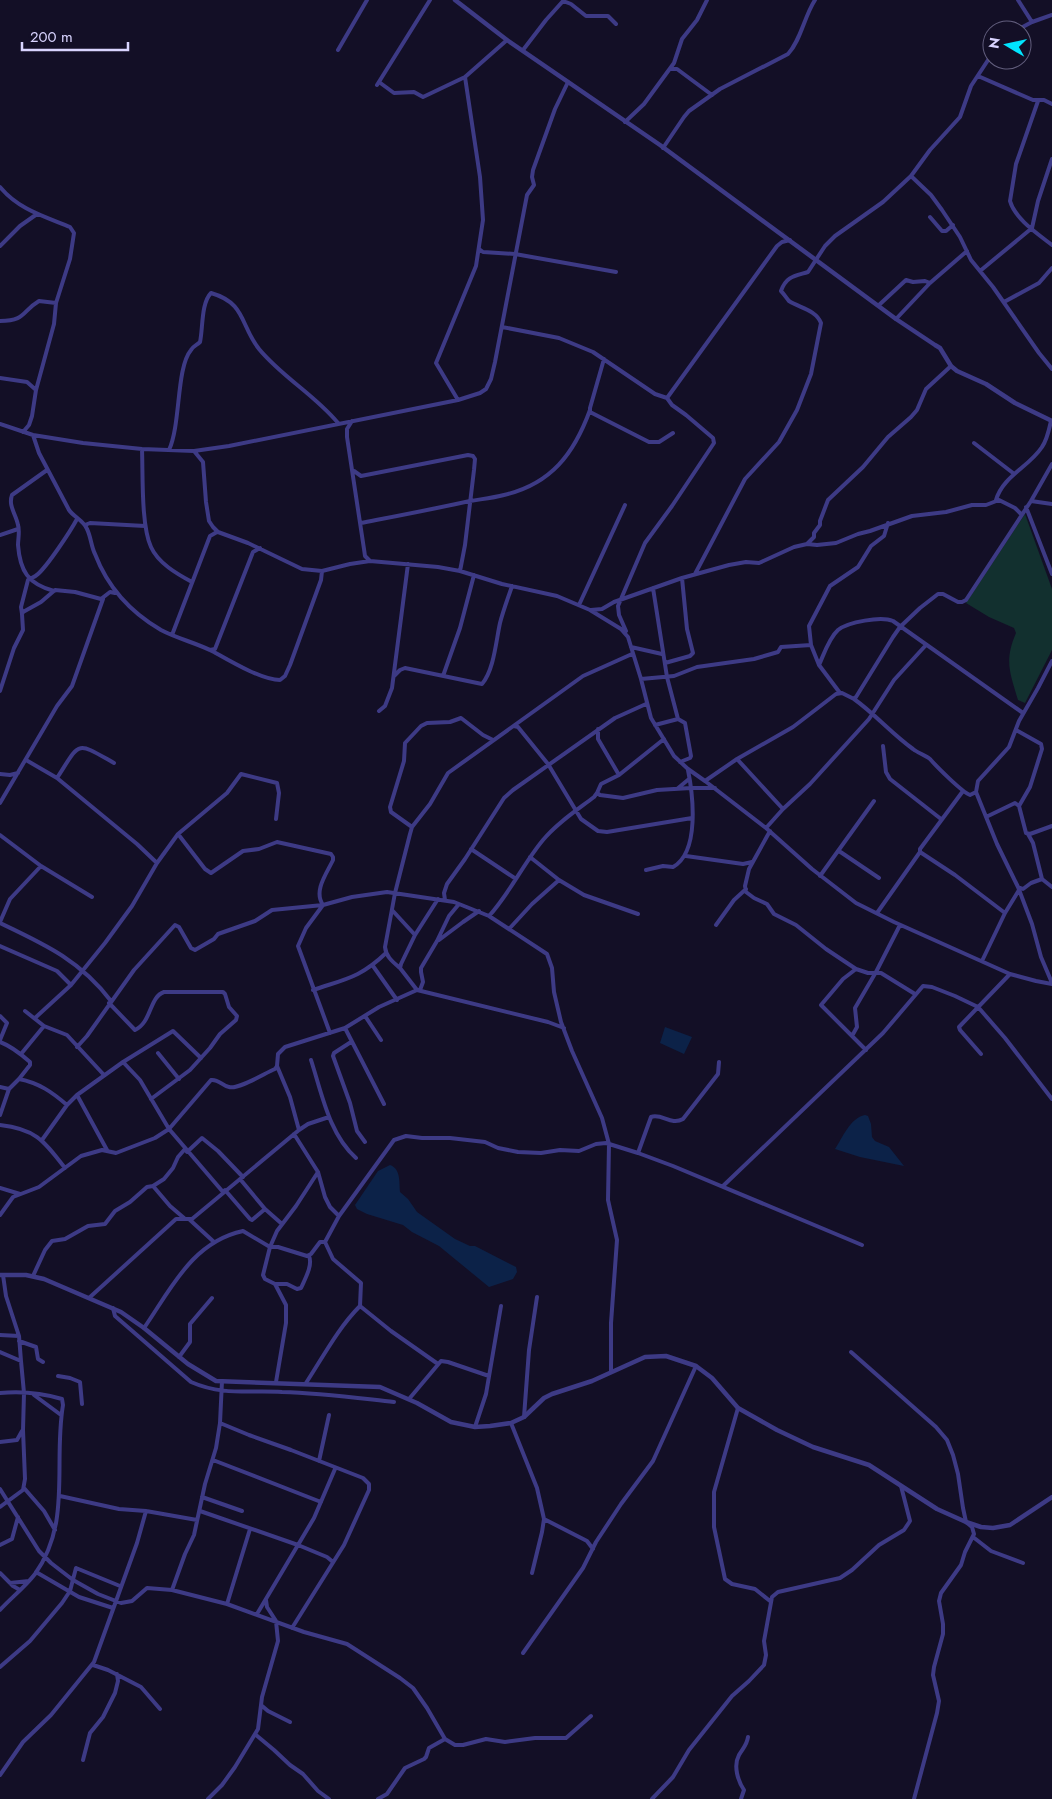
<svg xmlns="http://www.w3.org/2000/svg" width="1052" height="1799" font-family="Jost,sans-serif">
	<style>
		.green { fill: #12302f }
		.water { fill: #0c2248 }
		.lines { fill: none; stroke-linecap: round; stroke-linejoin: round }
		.minor { stroke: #3d3a85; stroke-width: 4 }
		.tertiary { stroke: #3d3a85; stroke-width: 4.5 }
	</style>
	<rect width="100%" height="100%" fill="#130f26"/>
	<path class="green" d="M1025,514L1052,589V650L1025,703L1018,700C1010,673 1004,661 1016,633L1014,628L989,617L966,603Z"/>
	<path class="water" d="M665,1027L692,1037L684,1054L660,1043Z
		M865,1115L868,1116L871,1124L872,1137L875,1141L889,1147L904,1166L860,1157L835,1149C843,1137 850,1118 865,1115Z
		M390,1165C401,1169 399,1182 400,1192L408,1199L417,1212L455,1239L470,1246H475L516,1267L517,1272L513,1279L489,1287L439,1246L412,1232L403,1225L367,1214L357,1209L355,1205L378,1171Z"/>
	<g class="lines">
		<path class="minor" d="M1018,0L1032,22
			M563,1L571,4L586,16H608L616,24
			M1017,30L1032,22L1052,15
			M338,50L367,0
			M523,50L546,20L564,0
			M670,69H677L712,95
			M978,76L1033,100H1044L1052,104
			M379,82L394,93L414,92L423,97L465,77L507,40
			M377,85L430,0
			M1038,101L1016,164L1010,201C1015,219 1038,234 1052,245
			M625,122L644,104L674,63L682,39L697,20L707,0
			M663,148L684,117L689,111L720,89L788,54C801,40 804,17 815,0
			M911,176L931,195L942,210L960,237L971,260L993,287L1039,353L1052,369
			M0,187C18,209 43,216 70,227L74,233L70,259L56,303L54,324L36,390L32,416L29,425L23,432
			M930,217L942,231H946L953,225
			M0,246L20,226L37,214
			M479,249L483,252L515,254L616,272
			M980,271L1032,228L1038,201L1052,159
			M1004,302L1039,283L1052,268
			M879,305L906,280L913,282L925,281L930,283
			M896,319L930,283L967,251
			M0,321C26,321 22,311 39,301L56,303
			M502,327L559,338L593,352L655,394L667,398L672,405L686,415L713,438L714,443L672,506L645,543L618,606L619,615L626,631
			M604,359L590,408V412L649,442H659L673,433
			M0,378L27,382L36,390
			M667,398L777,246L782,242L790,240
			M458,400L436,363L476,266L483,220L480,177L465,77
			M352,421L347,429V437L364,549L365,556L370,561
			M0,424L33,435L83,443L142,449L194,451L229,446L458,400L480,393L486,389L491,379L495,362L527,195L534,185L532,177L533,170L555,109L568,82
			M33,435L39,453L69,510C74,517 84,521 87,529C91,537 91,546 95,554C108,588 130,612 161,630C178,639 197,643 214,652C230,661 262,680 280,680L285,676L290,665L321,580L322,571
			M974,443L1013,473
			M142,449C143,475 141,525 151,547C158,563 177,574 192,582
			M169,450C181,424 176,368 191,350C193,346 197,345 200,342C203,329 201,303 211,293C246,303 240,325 259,349C282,377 315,395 338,423
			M194,451L203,462L206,502L209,521L213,527L218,532L248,543L302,569L322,571L350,564L370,561L438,567L460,571L502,584L557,596L590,610L621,629L628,637L641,679L651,718L674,756L688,769L705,781L766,828L812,869L856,903L894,922L1010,974L1036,981L1052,984
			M47,470L12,495C8,506 16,514 18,525C20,531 18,539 18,545C20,571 28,584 54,591
			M354,471L361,476L468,455L473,456L475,459L474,470L465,545L460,571
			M996,500C1003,476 1029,467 1042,447C1047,440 1049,430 1051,421
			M1031,501L1052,504
			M1026,507L1052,574
			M361,523C397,516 434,509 470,501C482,499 493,498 504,495C551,484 574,454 590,410
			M85,525L90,523L145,526
			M0,535L18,529
			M807,544L814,537V533L820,525V521L828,500L863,467L888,437L911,417L917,410L926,389L951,366
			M695,574L745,479L779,442L797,410L811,374L821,323C816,310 800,308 789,301C787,299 784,294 781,291C786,276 795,276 808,272L825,246L835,236L883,202L911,176L930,150L960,117L971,86L992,54
			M653,588L667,677L678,719
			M579,605L625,505
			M591,610L602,609L614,602L682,578L729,565L746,562L759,563L794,547L807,544L817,545L836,543L858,534L870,531L912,516L946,512L972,505H986L999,500L1015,508L1021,514
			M22,614L21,607L28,580C31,578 35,577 38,574C48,565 70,532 77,519
			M172,635L210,536L217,532
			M631,647L662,654
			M210,650L215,649L253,552L260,548
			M1052,661L1038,688L1019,721L1009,747L978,781L976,792L997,844L1018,887L1032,924L1041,957L1052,983
			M665,663L690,656L693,653L687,629L682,578
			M819,665C824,654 829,638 838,630C848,622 881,616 893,621L1023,713
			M394,676L400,670L405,668L482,684C494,670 496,641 500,623C503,611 508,598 512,586
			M443,676L460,628L474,575
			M641,679L674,676L697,667L754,659L778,652L781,647L811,645
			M0,691L14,648L23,630L22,614L23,612L41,602L55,590L75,592L101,599L110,592L115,593
			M840,693L819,665L811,645L809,626L830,586L858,567L871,546L884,536L888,523
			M854,699C875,714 892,734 913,749C918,753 925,755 930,759C937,767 962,792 970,795L976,792
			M379,711L385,706L392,688L408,564
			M655,725L678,719L685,723L691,756L690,758L680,762
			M514,726L518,727L548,764L581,819L598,831L607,832L692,818
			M598,729V739L619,775
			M1016,730L1041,744L1042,749L1030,787L1019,806
			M883,746L886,772L890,779L941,819
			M737,759L783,809
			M26,760L57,778L137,844L157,863
			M0,774L10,775L18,773
			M57,778C81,741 75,741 114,763
			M705,781L737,759L793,727L836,694L842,693L854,699L856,697L893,637L900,627L920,608L938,594H943L958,602H962L966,600L1031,501L1052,464
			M677,789L689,779
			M963,791L920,849V852L955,875L1005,913
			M597,793L601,784L619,775L664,739
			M0,803L57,706L72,686L103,599
			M986,817L1015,803L1019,806L1026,833L1030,834L1052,826
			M412,827L391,812L390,807L404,761L405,743L421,726L427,723L450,722L461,718L483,735L493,740
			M766,828L783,809L810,784L869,719L894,680L926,645
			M770,831L749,869L745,886L746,892L754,898L767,904L774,914L796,925L826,949L856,969
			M178,834L205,869L211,873L243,851L259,849L277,842L331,854L333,857V860C327,873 313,891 323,905L352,897L387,892L454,902L489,916L547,954L552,968L554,992L561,1022L572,1051L602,1118L609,1144L608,1200L617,1240L611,1323V1372
			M1028,834L1033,843L1042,879
			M0,835L41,866L92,897
			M471,849L516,879
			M839,851L879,878
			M686,856L743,864L752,862
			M530,857L559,880L584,895L638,914
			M646,870L663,866L673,867C700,852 693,795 688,770
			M820,876L874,801
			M1018,887L1023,889L1031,883L1042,879L1052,887
			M445,900L444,893L447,884L465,859L504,798L513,790L615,718L646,704
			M323,905L306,928L298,946L330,1033
			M392,910L415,935L401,964L400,968L417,990
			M877,913L920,852
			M489,916C510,893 523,864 543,840C557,823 577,810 594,797L597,793L600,795L623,798L657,790L691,788H715
			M0,922L10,899L41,866
			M0,923C44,944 80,960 111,1001
			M716,925L734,900L746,889
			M509,929L532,904L559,880
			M415,935L438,899
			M439,940L463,922L479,911
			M0,946L57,971L71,985
			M982,961L1005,913L1019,890
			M373,966L397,1000
			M400,968C393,962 386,957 385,947L395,893L410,834L412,827L430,804L448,773L583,676L632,654
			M313,990C345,979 360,978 386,953
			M420,990L423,982L421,972V968L437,941L449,916L459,904
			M109,1003L135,1030C152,1022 149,997 164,992H223L225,994L229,1007L237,1016L236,1020L220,1034L210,1048L190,1070L151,1099
			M25,1011L44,1026L67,1035L104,1075
			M0,1016L7,1023L0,1040
			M365,1016L381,1040
			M35,1018L71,985L105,943L132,906L157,863L178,834L227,793L241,774L277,783L279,793L276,819
			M345,1028L384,1104
			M852,1036L857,1027L855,1008L876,972L900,925
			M0,1042C11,1046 21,1054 30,1062V1065L19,1079L9,1089L0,1115
			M351,1042L334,1053L333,1056L350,1103L357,1131L365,1142
			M77,1047L87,1036L134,970L175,925L179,927L191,948L195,950L214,939L218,934L255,921L272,910L323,905
			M866,1050L821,1005L843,979L856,969L868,973H881L915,994
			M158,1053L179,1079
			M21,1054L44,1026
			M981,1054L960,1030L959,1027L1010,974
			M311,1060C322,1094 329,1134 356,1158
			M123,1062L173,1031L201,1058
			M277,1066L290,1097L299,1130
			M19,1079C39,1083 52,1092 67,1105
			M0,1087L9,1089
			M77,1095L107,1150
			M0,1125C36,1129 44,1141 65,1168
			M294,1134L318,1172L325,1197L330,1207L339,1216
			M42,1140L67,1105L77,1095L123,1062L140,1080L169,1129L223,1192
			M187,1152L202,1138L218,1151L243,1177
			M638,1153L651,1117C662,1113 671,1126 683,1119L718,1074L719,1062
			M240,1179L265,1209L282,1224
			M153,1186L170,1206L184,1218
			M723,1186L883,1033L923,986L932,987L955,996L978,1007L1005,1038L1052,1099
			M0,1188L20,1194
			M225,1190L250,1219L252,1220L265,1209
			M0,1215L13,1197L39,1187L81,1156L102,1150L116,1153L155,1138L169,1129L211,1080C219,1079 222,1086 229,1087C238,1090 265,1073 275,1069L277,1066L278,1054L285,1047L345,1028L379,1007L417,990L548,1022L564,1028
			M190,1220L214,1242
			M325,1242L339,1216L394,1140L406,1136L422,1138H450L485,1142L498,1148L518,1152L541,1153L560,1150L579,1151L596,1144L606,1143L638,1153L673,1166L862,1245
			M33,1276L45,1250L52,1241L65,1239L88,1226L105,1224L115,1211L130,1202L147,1187L153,1186L164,1179L173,1168L178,1157L185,1149
			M275,1284H287L297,1289L301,1288C305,1279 313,1265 309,1256
			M89,1298L176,1219H192L299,1130L308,1124L329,1117
			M113,1308L115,1316L191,1382C223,1396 249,1390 282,1392C320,1393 357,1398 394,1402
			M144,1328C171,1289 192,1242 243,1231L270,1247H278L307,1256L311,1254L320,1242H325L333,1259L361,1283L360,1306L391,1331L438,1364
			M0,1335L19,1336
			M19,1341L36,1347L38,1359L43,1362
			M0,1352L21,1361
			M851,1352L936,1427L947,1440L953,1455L958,1474L963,1508L966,1522L972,1527L974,1534L965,1552L961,1565L941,1593L939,1601L943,1624V1634L934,1667L933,1675L939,1701L937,1713L914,1799
			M179,1357L190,1342V1324L212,1298
			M58,1376L70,1378L80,1382L82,1404
			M276,1382L286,1323V1305L275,1284L265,1279L263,1275L270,1247L277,1231L296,1206L318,1172
			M306,1383C323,1357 338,1328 360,1306
			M0,1393C21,1391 42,1393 62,1399L63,1405C53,1464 72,1522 35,1574C25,1587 11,1598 0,1610
			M34,1395L61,1415
			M409,1399L441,1361L448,1362L489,1376
			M738,1408L714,1492V1527L725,1579L732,1584L755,1589L770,1601
			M524,1417L529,1350L537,1297
			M220,1423L249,1435L291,1450L363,1478L369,1484V1490L344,1545L292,1628
			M511,1423L537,1488L544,1519L542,1532L532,1573
			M475,1427L486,1394L501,1306
			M0,1442L17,1440L22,1431
			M213,1460L321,1502
			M319,1461L329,1415
			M24,1488L44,1511L55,1530
			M0,1489L39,1551L51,1563L73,1580L98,1594L121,1603L132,1601L147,1588L172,1590L227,1604L304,1632L347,1644L400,1678L413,1688L427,1708L445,1739L455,1745H463L486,1739L505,1742L535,1738H566L591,1716
			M60,1496L119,1509L146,1511L197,1520
			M202,1497L242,1511
			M0,1507L23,1490L25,1479L23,1430L24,1393L21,1361L19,1336L6,1296L3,1275
			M200,1511L298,1545L327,1557L333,1562
			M544,1519L587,1541L593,1549
			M973,1537L991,1551L1023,1563
			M0,1545L12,1539L18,1517
			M36,1572L79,1597L113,1608
			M0,1573L13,1586L20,1590
			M10,1583L29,1581
			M172,1590L185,1554L194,1535L205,1484L216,1448L220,1423L222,1381
			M227,1604L250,1529
			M257,1614L314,1518L335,1469
			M523,1653L583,1568L596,1542L621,1504L653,1461L696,1366
			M93,1665L108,1670L141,1687L160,1709
			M0,1667L30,1641L62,1603L70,1591L76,1568L120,1586
			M261,1705L268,1711L290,1722
			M256,1735L274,1750L290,1765L303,1774L318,1791L329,1799
			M83,1760L90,1733L103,1717L115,1693L118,1681L117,1674
			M0,1775L23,1742L51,1715L94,1662L137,1543L146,1511
			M208,1799L222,1785L235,1767L258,1729L262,1697L278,1641L276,1621L267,1607L266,1600
			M378,1799L387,1794L405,1768L424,1759L426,1757L429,1748L445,1739
			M652,1799L673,1777L689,1750L732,1696L749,1681L764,1665L766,1655L764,1641L772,1597L778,1592L840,1578L852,1570L879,1545L904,1530L910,1521L901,1486
			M741,1799L744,1790C738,1781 733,1766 739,1755C743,1748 747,1745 748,1737"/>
		<path class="tertiary" d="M455,0L507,40L660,145L896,319L935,345L940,348L951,366L957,371L986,384L1015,403L1052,421
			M0,1275H26L44,1279L121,1312L144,1328L188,1364L216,1381L380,1387L417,1403L451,1422L475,1427L490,1426L511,1423L524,1417L544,1398L552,1394L592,1381L645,1357L666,1356L696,1366L712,1378L738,1408L777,1430L813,1447L869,1465L937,1509L966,1522L981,1527L993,1528L1010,1525L1052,1497"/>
	</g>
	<g transform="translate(1007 45) rotate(279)"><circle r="24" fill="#130f26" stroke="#625e7d"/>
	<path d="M0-4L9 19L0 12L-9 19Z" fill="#00e5ff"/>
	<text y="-8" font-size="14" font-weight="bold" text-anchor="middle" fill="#d9d4ff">N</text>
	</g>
	<path d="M22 42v8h106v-8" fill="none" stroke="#d9d4ff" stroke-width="2.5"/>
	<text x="30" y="42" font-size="15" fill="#d9d4ff" stroke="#130f26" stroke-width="4" paint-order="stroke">200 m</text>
</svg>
